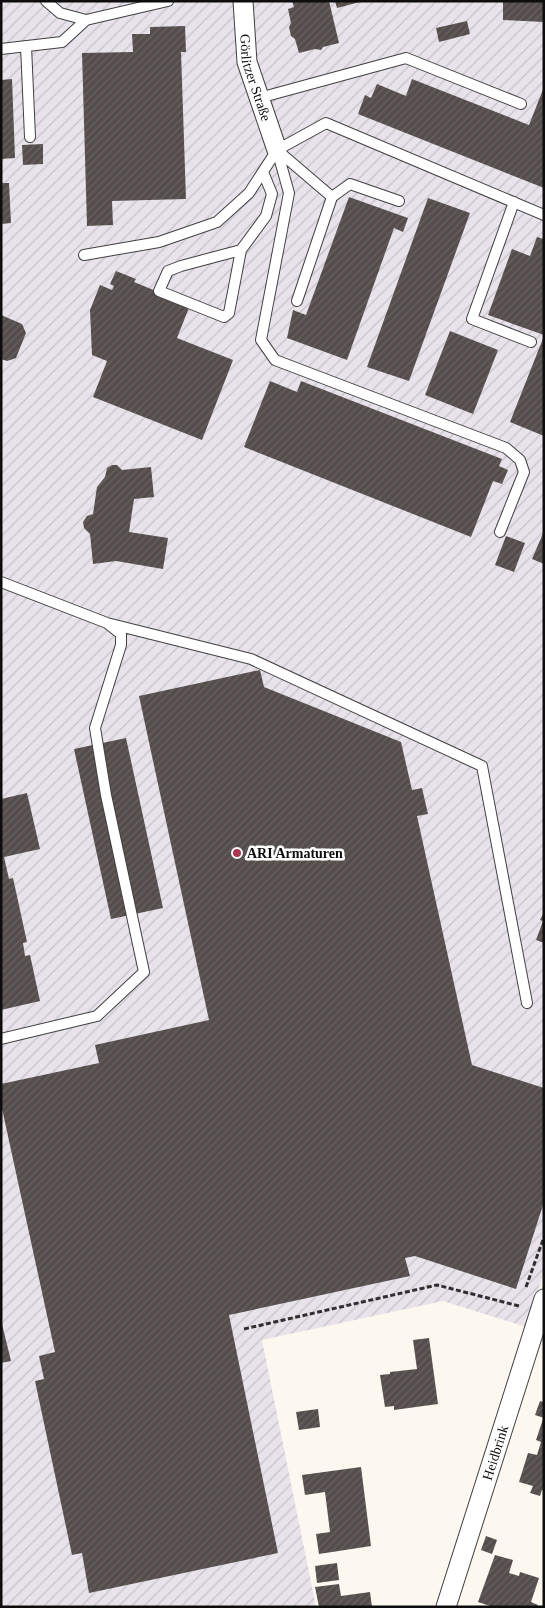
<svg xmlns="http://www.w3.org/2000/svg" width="545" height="1608" font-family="'Times New Roman',serif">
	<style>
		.industrial { fill: url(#industrial-furrows) }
		.building { fill: url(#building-hatch) }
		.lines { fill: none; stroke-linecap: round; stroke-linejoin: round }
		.service-casing { stroke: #404040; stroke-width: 12 }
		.minor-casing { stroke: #404040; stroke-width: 21 }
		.path { stroke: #2f2f2f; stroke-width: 3; stroke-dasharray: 5 2.5; stroke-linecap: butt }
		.service { stroke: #fff; stroke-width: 10 }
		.minor { stroke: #fff; stroke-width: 19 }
		.poi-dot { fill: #ab3752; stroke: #fff; stroke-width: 2 }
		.labels { text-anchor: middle; stroke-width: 5; stroke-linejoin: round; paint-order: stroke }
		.street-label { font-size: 14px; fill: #0d0d0d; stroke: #fff }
		.poi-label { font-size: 14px; font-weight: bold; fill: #0d0d0d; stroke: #fff; text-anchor: start }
	</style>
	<defs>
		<pattern id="industrial-furrows" width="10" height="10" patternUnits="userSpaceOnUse" patternTransform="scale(1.25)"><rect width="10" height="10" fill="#e8e3eb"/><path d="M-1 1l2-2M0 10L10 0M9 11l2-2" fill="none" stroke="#c6c2c8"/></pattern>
		<pattern id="building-hatch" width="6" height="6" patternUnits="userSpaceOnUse" patternTransform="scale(1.25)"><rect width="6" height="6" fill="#544d4b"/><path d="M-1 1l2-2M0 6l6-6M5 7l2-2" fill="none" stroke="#686260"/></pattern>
	</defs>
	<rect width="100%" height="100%" fill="#fdf8ef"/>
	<path class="industrial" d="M1,1H544V1272L526,1327L443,1301L262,1340L316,1607H1Z"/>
	<path class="building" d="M292,1H329L339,43L323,47L321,50L315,49L299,53L295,39L291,36L289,27L291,23L288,9L294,7Z
		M335,1H360V2L337,8Z
		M503,1H544V22L503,20Z
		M467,21L470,34L439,42L436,28Z
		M185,26L186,52H181L186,199L112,201L113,225L87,226L82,53L133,52L132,34H150V27Z
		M12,79L15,158L1,159V80Z
		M412,79L529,125L544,87V188L358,114L365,95L371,98L377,84L406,96Z
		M43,144V164L23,165L22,145Z
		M1,183H9L11,223L1,224Z
		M349,197L408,218L403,232L394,228L347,360L287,338L293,310L306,315Z
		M428,198L470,213L409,381L367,367Z
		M537,237L544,239V335L488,315L512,249L530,256Z
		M116,271L136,279L134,282L190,305L177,338L233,360L202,440L93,397L107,361L92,355L90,310L100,285L112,290L114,286L110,284Z
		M1,315L22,324L26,333L16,358L7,361L1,359Z
		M450,331L498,350L473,414L425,395Z
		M544,336V436L510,422Z
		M270,381L297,392L301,381L502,459L499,466L508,470L502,484L493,481L471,537L244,447Z
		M112,465H117L122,470L151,467L154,497L134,499L129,532L168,538L163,569L116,561L93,564L90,534L84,528L83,522L87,516L93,514L97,487L105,477L107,468Z
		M544,531V564L532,559Z
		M506,536L525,543L514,572L495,565Z
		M260,670L264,687L401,742L412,790L422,788L428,814L417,816L472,1065L544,1088V1202L516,1289L415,1256L405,1258L410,1276L229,1315L278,1553L89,1593L82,1553L72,1555L35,1381L44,1379L39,1356L55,1352L1,1104V1084L99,1063L95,1045L209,1020L139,696Z
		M126,738L163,908L111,919L74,749Z
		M27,793L40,849L4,857L9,879L13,878L27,942L23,943L25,956L30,955L40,1001L1,1010V799Z
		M544,912V943L536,940L543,921L540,920Z
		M1,1320L11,1361L1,1363Z
		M429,1338L438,1404L394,1410V1406L385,1407L380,1375L390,1374V1372L417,1369L413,1340Z
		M540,1401L544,1402V1418L535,1415Z
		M318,1409L320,1427L299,1430L296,1412Z
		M543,1419L544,1490H542L540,1496L530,1493L533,1486L519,1482L528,1453L537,1455L541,1442L536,1440Z
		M361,1467L371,1546L319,1554L316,1534L330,1532L325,1492L305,1495L302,1475Z
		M486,1536L497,1540L492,1554L481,1550Z
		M495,1555L513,1560L509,1573L519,1576L520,1572L539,1578L531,1602L538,1605L537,1607H493L478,1602Z
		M337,1563L339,1580L317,1583L315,1566Z
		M339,1584L341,1596L370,1592L372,1607H319L315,1587Z"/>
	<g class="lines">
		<g class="service-casing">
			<path id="service" d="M46,1L60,13L86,20L168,1
				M26,46L30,137
				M1,49L62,42L86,20
				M259,98L406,58L521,104
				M277,150L289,193L261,340L275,360L506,448L520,460L524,472L500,532
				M277,150L332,197
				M514,202L472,319L531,342
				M241,250L181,266L168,271L159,291L224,317L229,313L241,250L266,216L272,194L263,172
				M84,255L159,242L217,222L249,193L277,150L326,123L544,215
				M297,301L332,197L350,184L399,201
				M1,582L107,623L121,634V645L95,728L106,795L144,972L97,1016L1,1039
				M107,623L251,659L482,766L527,1003"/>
		</g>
		<g class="minor-casing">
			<g id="minor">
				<path id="s1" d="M243,1L247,62L277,150"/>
				<path id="s2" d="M446,1607L544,1299"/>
			</g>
		</g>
		<path class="path" d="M526,1287L544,1237
			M244,1329L437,1285L519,1306L520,1304"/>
		<use href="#service" class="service"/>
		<use href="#minor" class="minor"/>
	</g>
	<circle class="poi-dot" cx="237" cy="853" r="5"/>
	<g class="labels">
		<g class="street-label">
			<text dy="5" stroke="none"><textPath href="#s1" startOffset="78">Görlitzer Straße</textPath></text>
			<text dy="5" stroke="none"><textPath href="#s2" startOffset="162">Heidbrink</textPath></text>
		</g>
		<g class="poi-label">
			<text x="247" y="858">ARI Armaturen</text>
		</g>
	</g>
	<rect width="545" height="1608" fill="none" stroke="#0d0d0d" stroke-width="5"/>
</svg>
